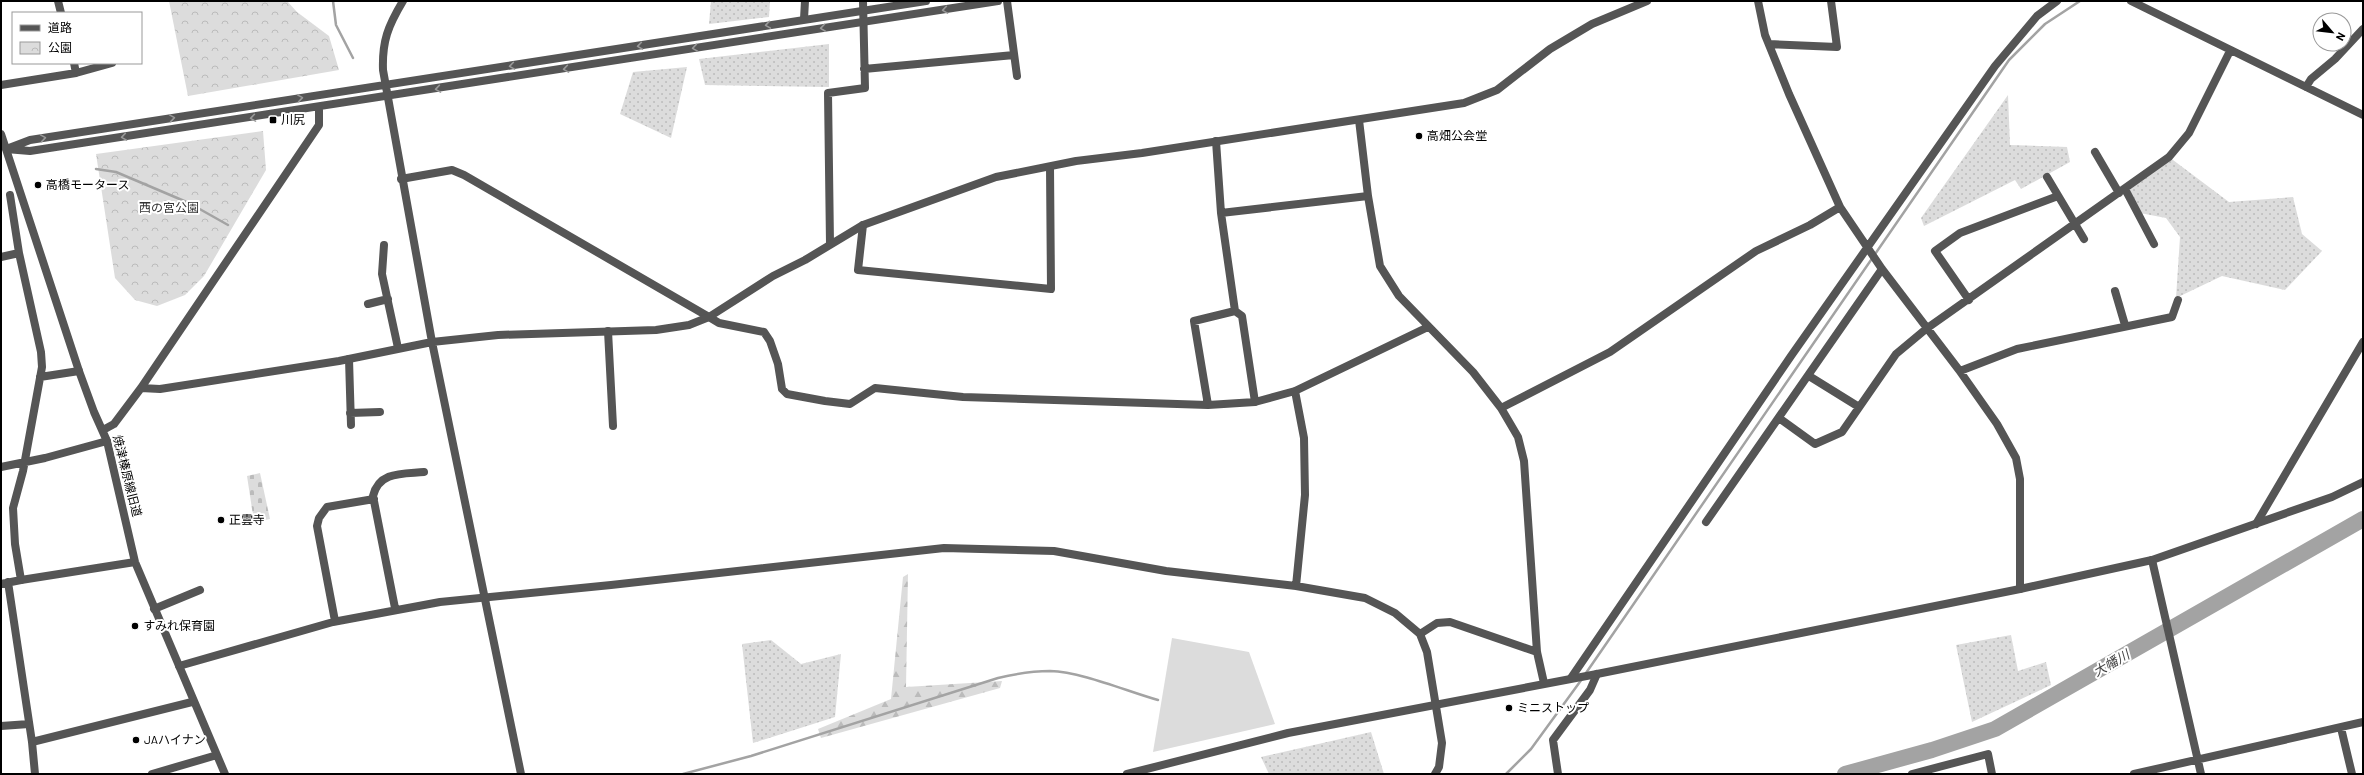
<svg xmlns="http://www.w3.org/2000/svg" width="2364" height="775" font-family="Barlow,'Noto Sans JP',sans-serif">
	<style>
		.grass { fill: url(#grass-dots) }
		.forest { fill: url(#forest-firs) }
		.cemetery { fill: url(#cemetery-stones) }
		.park { fill: url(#park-crowns) }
		.garden { fill: #dcdcdc }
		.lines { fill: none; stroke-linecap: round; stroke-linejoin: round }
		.stream { stroke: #a3a3a3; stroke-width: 2.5 }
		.river { stroke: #a3a3a3; stroke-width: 16 }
		.minor { stroke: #555; stroke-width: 8 }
		.tertiary { stroke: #555; stroke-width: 8 }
		.oneway { stroke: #999 }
		.poi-dot { fill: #000; stroke: #fff; stroke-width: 1.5 }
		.labels { text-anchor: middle; stroke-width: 4; stroke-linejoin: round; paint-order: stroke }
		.poi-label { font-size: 12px; fill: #000; stroke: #fff; text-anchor: start }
		.park-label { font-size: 12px; fill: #333; stroke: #fff }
		.street-label { font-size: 12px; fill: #000; stroke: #fff }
		.water-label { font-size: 13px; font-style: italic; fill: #444; stroke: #fff }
	</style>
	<defs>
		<pattern id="grass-dots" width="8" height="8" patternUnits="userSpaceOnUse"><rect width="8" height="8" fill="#dcdcdc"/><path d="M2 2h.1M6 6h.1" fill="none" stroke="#bbb" stroke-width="1.8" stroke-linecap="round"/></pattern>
		<pattern id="forest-firs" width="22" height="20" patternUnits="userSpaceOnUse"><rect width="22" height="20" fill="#dcdcdc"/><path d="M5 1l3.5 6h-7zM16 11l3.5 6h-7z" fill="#bbb"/></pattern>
		<pattern id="cemetery-stones" width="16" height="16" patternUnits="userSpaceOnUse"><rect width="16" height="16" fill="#dcdcdc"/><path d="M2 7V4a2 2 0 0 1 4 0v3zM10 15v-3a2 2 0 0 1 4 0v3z" fill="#bbb"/></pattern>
		<pattern id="park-crowns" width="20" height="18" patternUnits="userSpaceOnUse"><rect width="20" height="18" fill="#dcdcdc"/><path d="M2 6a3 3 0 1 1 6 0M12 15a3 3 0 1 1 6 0" fill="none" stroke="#bbb"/></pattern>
	</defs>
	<rect width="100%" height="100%" fill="#fff"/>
	<path class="grass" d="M711,1H770L769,17L709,24Z
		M829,44V87L705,85L699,59Z
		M687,67L671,138L620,114L633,72Z
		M2008,95L2010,145L2067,147L2070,162L2021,189L2015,180L1924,226L1921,218Z
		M2169,157L2229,202L2293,197L2302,234L2322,251L2285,290L2222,276L2176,298L2180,237L2166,218L2140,213L2127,192Z
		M2011,635L2018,671L2046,662L2051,685L1972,722L1956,645Z
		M771,640L801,664L841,654L835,717L753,743L742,644Z
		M1371,732L1384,774H1269L1261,757Z"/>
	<path class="forest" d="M908,574L906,687L1002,681L1000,688L821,738L818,729L891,699L903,577Z"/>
	<path class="cemetery" d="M260,473L270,519L254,522L247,476Z"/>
	<path class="park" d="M169,1H287L297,12L329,36L339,70L188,96Z
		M263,131L266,170L204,276L185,295L157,306L135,300L115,278L96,154Z"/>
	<path class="garden" d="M1172,638L1249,652L1275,724L1153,752Z"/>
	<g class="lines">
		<path class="stream" d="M333,1L336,25L353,58
			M96,169L116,172L189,203L228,225
			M1586,673L2009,60L2045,24L2080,1
			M683,774L751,756L998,678C1015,674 1032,671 1050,671C1082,672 1126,691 1158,700
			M1506,774L1531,749L1582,679"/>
		<path class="river" d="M1845,774L1932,750L1995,729L2363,519"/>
		<path class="minor" d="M58,1L61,13
			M1007,1L1017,76
			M1758,1L1765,35L1789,94L1840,207L1882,269L1959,370L1997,424L2016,458L2020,479V589
			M2131,1L2363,115
			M804,19L805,1
			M1769,44L1837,47L1831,1
			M74,63L76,73
			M864,69L1014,55
			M1,85L76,73L112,63
			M2306,87L2311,79L2335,59L2363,29
			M1359,120L1368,196L1380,266L1399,296L1473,372L1501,408L1518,437L1524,461L1537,652L1544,683
			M1216,141L1221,213L1235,311L1242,316L1255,402
			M2095,152L2119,193
			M2047,177L2084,239
			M401,179L452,170L464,175L709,317L719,323L764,332L770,341L778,364L782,389L787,394L825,401L850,404L875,388L963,397L1208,405L1255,402L1295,391L1428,327
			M2125,189L2154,244
			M1221,213L1368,196
			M863,225L858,270L1051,289L1050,167
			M830,244L828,93L865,88L863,1
			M384,245L382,274L398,348
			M1,257L19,253
			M2115,291L2125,325
			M1969,300L1935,251L1960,233L2058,196
			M368,304L388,299
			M608,331L613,426
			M349,359L351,425
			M1960,371L2017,349L2172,317L2178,300
			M1809,376L1859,407
			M40,377L79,371
			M1295,391L1304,438L1305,495L1296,586
			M1208,405L1194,321L1235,311
			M1501,408L1610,352L1756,251L1810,225L1840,207
			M350,413L380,412
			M1779,418L1815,444L1842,432L1896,354L1926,329L2169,157L2189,133L2230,51
			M1,467L45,458L107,441
			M1706,522L1882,269
			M2256,524L2363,342
			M2152,560L2201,774
			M8,582L32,742L35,774
			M1,584L21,580L15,544L13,508L23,471L42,367L41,352L19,253L10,195
			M395,608L373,496C379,471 403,474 424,472
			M154,609L200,590
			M335,621L317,526L319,518L327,507L374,499
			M1420,634L1437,623L1450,622L1537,652
			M179,666L333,622L440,602L611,585L944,548L1054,551L1166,571L1296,586L1365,598L1395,613L1420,634L1427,652L1442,743L1439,767L1435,774
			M1571,678L1791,356L1995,66L2037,16L2057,1
			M1,726L29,724
			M2341,728L2352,774
			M32,742L192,702
			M1558,774L1553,740L1590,690L1597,674
			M2134,774L2363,722"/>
		<path class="tertiary" d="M403,1C388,26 382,41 383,70L432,342L521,774
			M1,134L79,371L94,412L107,441L135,562L225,774
			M9,148L30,140L926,1
			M6,149L30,151L998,1
			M141,388L160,389L339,361L432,342L498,335L656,330L689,325L709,317L773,276L805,260L863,225L996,177L1076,161L1142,153L1464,103L1497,90L1550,49L1592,24L1647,1
			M103,430L114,424L141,388L319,125V108
			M21,580L135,562
			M152,774L217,755
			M1127,774L1288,733L1597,674L2020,589L2152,560L2332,497L2363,482
			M1912,774L1988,754L1992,774"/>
	</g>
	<defs><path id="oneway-chevron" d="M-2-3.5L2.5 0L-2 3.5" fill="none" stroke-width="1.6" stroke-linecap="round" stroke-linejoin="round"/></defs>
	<g class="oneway">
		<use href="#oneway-chevron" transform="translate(945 10) rotate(171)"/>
		<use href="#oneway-chevron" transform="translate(768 25) rotate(171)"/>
		<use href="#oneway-chevron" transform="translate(823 28) rotate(172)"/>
		<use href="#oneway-chevron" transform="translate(640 46) rotate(171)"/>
		<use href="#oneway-chevron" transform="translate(695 48) rotate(171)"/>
		<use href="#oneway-chevron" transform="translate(512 66) rotate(171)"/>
		<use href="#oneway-chevron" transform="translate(566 69) rotate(171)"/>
		<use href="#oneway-chevron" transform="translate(438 89) rotate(171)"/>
		<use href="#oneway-chevron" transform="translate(300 98) rotate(-9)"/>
		<use href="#oneway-chevron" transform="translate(172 118) rotate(-9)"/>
		<use href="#oneway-chevron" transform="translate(253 118) rotate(171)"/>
		<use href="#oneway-chevron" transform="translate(124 137) rotate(171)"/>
		<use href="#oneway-chevron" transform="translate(43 138) rotate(-9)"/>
	</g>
	<g class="poi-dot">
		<rect x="269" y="116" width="8" height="8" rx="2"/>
		<circle cx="1419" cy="136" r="4"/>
		<circle cx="38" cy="185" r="4"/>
		<circle cx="221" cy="520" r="4"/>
		<circle cx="135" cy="626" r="4"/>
		<circle cx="1509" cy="708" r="4"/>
		<circle cx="136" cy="740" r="4"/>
	</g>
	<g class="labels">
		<g class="poi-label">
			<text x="281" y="124">川尻</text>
			<text x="1427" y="140">高畑公会堂</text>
			<text x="46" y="189">高橋モータース</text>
			<text x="229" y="524">正雲寺</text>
			<text x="143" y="630">すみれ保育園</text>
			<text x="1517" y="712">ミニストップ</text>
			<text x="144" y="744">JAハイナン</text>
		</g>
		<g class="park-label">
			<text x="169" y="212">西の宮公園</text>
		</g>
		<g class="street-label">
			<text transform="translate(127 476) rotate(76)" y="4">焼津榛原線旧道</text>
		</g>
		<g class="water-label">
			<text transform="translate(2111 663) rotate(-30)" y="5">大幡川</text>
		</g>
	</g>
	<rect width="2364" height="775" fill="none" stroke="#000000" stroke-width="4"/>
	<rect x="12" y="12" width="130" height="52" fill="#ffffff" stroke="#999999"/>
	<rect x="20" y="25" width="20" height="6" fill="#555555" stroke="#999999"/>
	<text x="48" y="32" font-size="12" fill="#000000">道路</text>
	<rect x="20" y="42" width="20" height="12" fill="url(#park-crowns)" stroke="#999999"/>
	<text x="48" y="52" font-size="12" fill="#000000">公園</text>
	<g transform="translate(2332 32) rotate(118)"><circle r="19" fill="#ffffff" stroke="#999999"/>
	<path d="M0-3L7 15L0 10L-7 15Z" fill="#000000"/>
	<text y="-6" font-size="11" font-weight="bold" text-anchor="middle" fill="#000000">N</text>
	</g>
</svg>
